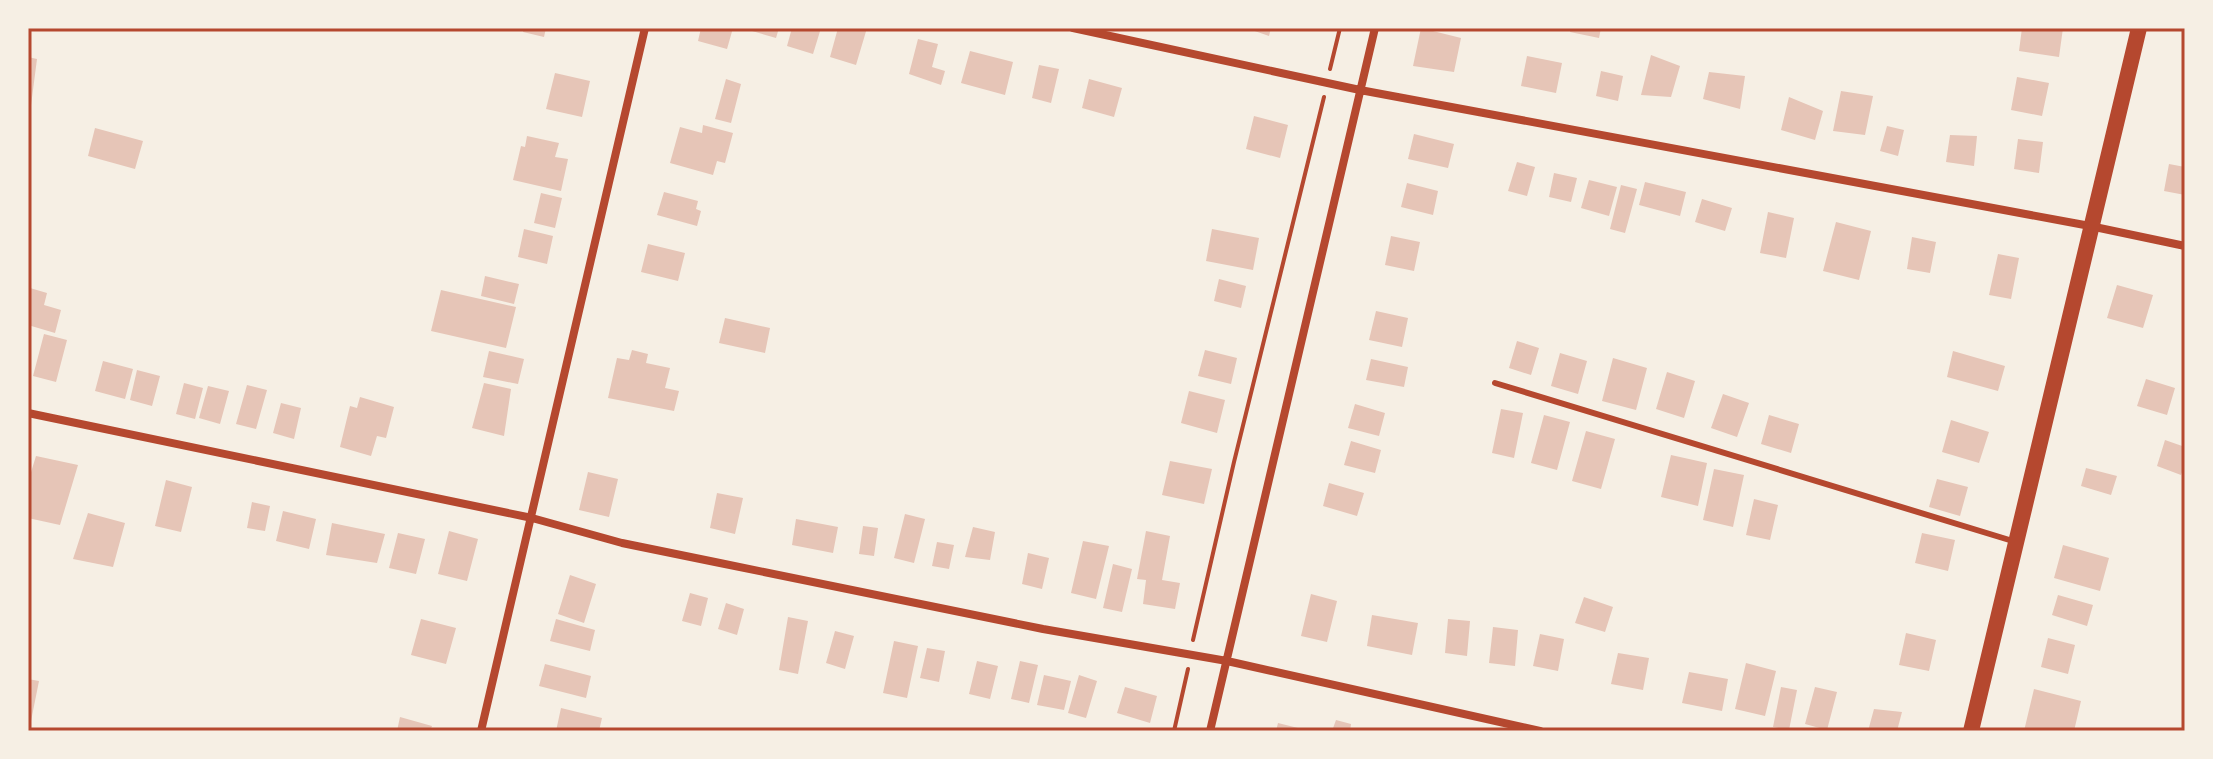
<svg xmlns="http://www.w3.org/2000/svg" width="2213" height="759" font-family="'PT Sans Narrow',sans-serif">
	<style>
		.building { fill: #e6c5b7 }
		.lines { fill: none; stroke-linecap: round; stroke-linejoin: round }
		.path { stroke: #b5482f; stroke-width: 4 }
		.service { stroke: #b5482f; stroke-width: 6 }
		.minor { stroke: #b5482f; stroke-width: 8 }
		.secondary { stroke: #b5482f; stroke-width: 16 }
		.neatline { fill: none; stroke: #b5482f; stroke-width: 3 }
	</style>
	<rect width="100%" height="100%" fill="#f6efe4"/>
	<path class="building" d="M524,28H546L544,37L523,32Z
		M701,28H733L727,49L698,41Z
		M742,28H779L776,38Z
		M792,28H821L813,54L787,46Z
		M838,28H867L856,65L830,57Z
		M1246,28H1271L1269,36Z
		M1421,28L1461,38L1454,72L1413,66Z
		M1571,28H1601L1599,38L1570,32Z
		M2022,28H2063L2059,57L2019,51Z
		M918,39L938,44L932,67L945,71L941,85L909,74Z
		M970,51L1013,62L1005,95L961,83Z
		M1651,55L1680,66L1671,97L1641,95Z
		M1527,56L1562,63L1556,93L1521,86Z
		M28,57L37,59L30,113H28Z
		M1039,65L1059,69L1051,103L1032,98Z
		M1601,71L1623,76L1618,101L1596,96Z
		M1709,72L1745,76L1740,109L1703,99Z
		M555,73L590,81L582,117L546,109Z
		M2017,77L2049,83L2042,116L2011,110Z
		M726,79L741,84L731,123L715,119Z
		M1089,79L1122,88L1114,117L1082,108Z
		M1841,91L1873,96L1865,135L1833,131Z
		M1789,97L1823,111L1815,140L1781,130Z
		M1254,116L1288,125L1280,158L1246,149Z
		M703,125L733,133L725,163L717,161L713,175L670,163L680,127L702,133Z
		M1887,126L1904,130L1898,156L1880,151Z
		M95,128L143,141L135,169L88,156Z
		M1414,134L1454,144L1448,168L1408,159Z
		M1950,135L1977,136L1974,166L1946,162Z
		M527,136L559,143L555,157L568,159L561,191L513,180L521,146L525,147Z
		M2018,139L2043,142L2039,173L2014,169Z
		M1517,162L1535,167L1527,196L1508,191Z
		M2169,164L2185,167V195L2164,191Z
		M1554,173L1577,178L1571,202L1549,197Z
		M1589,180L1617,187L1609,216L1581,208Z
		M1645,182L1686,192L1680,216L1639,205Z
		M1407,183L1438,191L1433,215L1401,207Z
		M1621,185L1637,189L1625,233L1610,229Z
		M664,192L698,201L696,209L701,211L697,226L657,215Z
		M541,193L562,198L555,228L534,223Z
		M1702,199L1732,208L1725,231L1695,222Z
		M1768,212L1794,218L1786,258L1760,253Z
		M1836,222L1871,231L1859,280L1823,271Z
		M524,229L553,236L547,264L518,257Z
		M1212,229L1259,238L1253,270L1206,261Z
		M1391,236L1420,242L1414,271L1385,265Z
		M1912,237L1936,242L1930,273L1907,269Z
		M648,244L685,253L678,281L641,272Z
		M1998,254L2019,258L2011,299L1989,295Z
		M485,276L519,284L514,304L481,296Z
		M1219,279L1246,286L1241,308L1214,301Z
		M2117,285L2153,295L2143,328L2107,318Z
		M30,288L47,293L44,305L61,310L55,333L28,325Z
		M441,290L516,307L506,348L431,331Z
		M1376,311L1408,318L1402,347L1369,340Z
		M725,318L770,328L765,353L719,343Z
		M44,334L67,340L56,382L33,376Z
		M1517,341L1539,348L1531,375L1509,368Z
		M632,350L648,354L646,363L670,368L665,388L679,391L674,411L608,398L617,358L629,360Z
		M1205,350L1237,358L1231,384L1198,376Z
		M489,351L524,359L518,384L483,377Z
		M1953,351L2005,366L1998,391L1947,377Z
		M1560,353L1587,361L1578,394L1551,386Z
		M1613,358L1647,368L1636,410L1602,401Z
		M1371,359L1408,367L1404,387L1366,380Z
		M103,361L133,369L125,399L95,391Z
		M137,370L160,376L152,406L130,400Z
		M1667,372L1695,381L1684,418L1656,409Z
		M2146,379L2175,388L2167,415L2137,406Z
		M184,383L203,388L195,419L176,414Z
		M484,383L511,389L504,436L472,428Z
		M247,385L267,390L256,429L236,424Z
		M208,386L229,391L220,424L199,418Z
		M1189,391L1225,400L1217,433L1181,423Z
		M1723,394L1749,403L1737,437L1711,428Z
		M360,397L394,407L386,438L377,436L371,456L340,447L350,406L357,408Z
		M281,403L301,408L294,439L273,433Z
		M1355,404L1385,413L1379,436L1348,428Z
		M1501,409L1523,413L1514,458L1492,453Z
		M1544,415L1570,422L1557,470L1531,463Z
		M1769,415L1799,424L1791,453L1761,444Z
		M1951,420L1989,432L1979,463L1942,452Z
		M1586,431L1615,439L1601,489L1572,481Z
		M2165,440L2185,447V464L2181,475L2157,466Z
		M1351,441L1381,450L1375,473L1344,465Z
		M1671,455L1707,463L1698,506L1661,497Z
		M36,456L78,465L60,525L28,518V482Z
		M1170,461L1212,469L1204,504L1162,495Z
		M2086,468L2117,476L2111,495L2081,486Z
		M1714,469L1744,475L1733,527L1703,520Z
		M588,472L618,479L609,517L579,510Z
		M1937,479L1968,487L1960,516L1929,507Z
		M166,480L192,487L181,532L155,526Z
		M1329,483L1364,493L1357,516L1323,506Z
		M717,493L743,498L735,534L710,528Z
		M1754,499L1778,505L1770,540L1746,535Z
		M252,502L270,506L265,531L247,528Z
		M283,511L316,519L309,549L276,541Z
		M88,513L125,523L113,567L73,559Z
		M905,514L925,519L914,563L894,558Z
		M796,519L838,527L833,553L792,545Z
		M332,523L385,534L377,563L326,555Z
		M863,526L878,528L874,556L859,554Z
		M973,527L995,532L990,560L965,557Z
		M449,531L478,539L467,581L438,574Z
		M1146,531L1170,536L1162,580L1180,583L1175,609L1143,604L1146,580L1137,579Z
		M398,533L425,539L416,574L389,568Z
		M1922,533L1955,540L1948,571L1915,563Z
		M1083,541L1109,546L1096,599L1071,593Z
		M937,542L954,545L949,569L932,566Z
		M2063,545L2109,558L2100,591L2054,578Z
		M1028,553L1049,558L1042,589L1022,584Z
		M1113,564L1132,569L1122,612L1103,608Z
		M570,575L596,584L584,623L558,614Z
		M690,593L708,598L701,626L682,621Z
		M1311,594L1337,601L1327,642L1301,636Z
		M2058,595L2093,605L2087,626L2052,615Z
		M1584,597L1613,607L1605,632L1575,623Z
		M726,603L744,609L737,635L718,629Z
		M1372,615L1418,623L1412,655L1367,646Z
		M788,617L808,621L798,674L779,670Z
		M421,619L456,628L446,664L411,655Z
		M556,619L595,630L590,651L550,641Z
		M1448,619L1470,621L1467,656L1445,653Z
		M1493,627L1518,630L1515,666L1489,663Z
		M835,631L854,636L845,669L826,663Z
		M1906,633L1936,640L1929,671L1899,665Z
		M1540,634L1564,639L1558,671L1533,666Z
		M2048,638L2075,645L2068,674L2041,667Z
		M894,641L918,646L907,698L883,693Z
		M927,648L945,651L939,682L920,678Z
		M1618,653L1649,658L1643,690L1611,684Z
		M977,661L998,666L990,699L969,694Z
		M1020,661L1038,665L1029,703L1011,699Z
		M1746,663L1776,671L1765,716L1735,709Z
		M545,664L591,676L586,698L539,686Z
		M1689,672L1728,679L1722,711L1682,703Z
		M1044,675L1071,681L1064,710L1037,705Z
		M1079,675L1097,681L1086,718L1068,713Z
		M28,679L39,681L31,721L28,720Z
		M1125,687L1157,696L1150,723L1117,713Z
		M1781,687L1797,690L1789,730L1773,727Z
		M1815,687L1837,692L1827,730L1805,724Z
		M2034,689L2081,701L2074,731H2024Z
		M561,708L602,718L599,731H556Z
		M1874,709L1902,712L1897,731H1868Z
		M400,717L432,726L430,731H397Z
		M1336,720L1351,724L1350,731H1332Z
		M1278,723L1306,730V731H1276Z"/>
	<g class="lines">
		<path class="path" d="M1330,69L1340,28
			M1193,640L1234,462L1324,97
			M1174,731L1188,669"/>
		<path class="service" d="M1495,383L2016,542"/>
		<path class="minor" d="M1073,28L1360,90L2090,226L2185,246
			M28,413L532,518L622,543L715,562L1043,629L1227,661L1540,731
			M481,731L645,28
			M1210,731L1375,28"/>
		<path class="secondary" d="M1971,731L2139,28"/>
	</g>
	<rect width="2213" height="759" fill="none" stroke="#f6efe4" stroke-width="60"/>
	<rect x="30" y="30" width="2153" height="699" class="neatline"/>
</svg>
